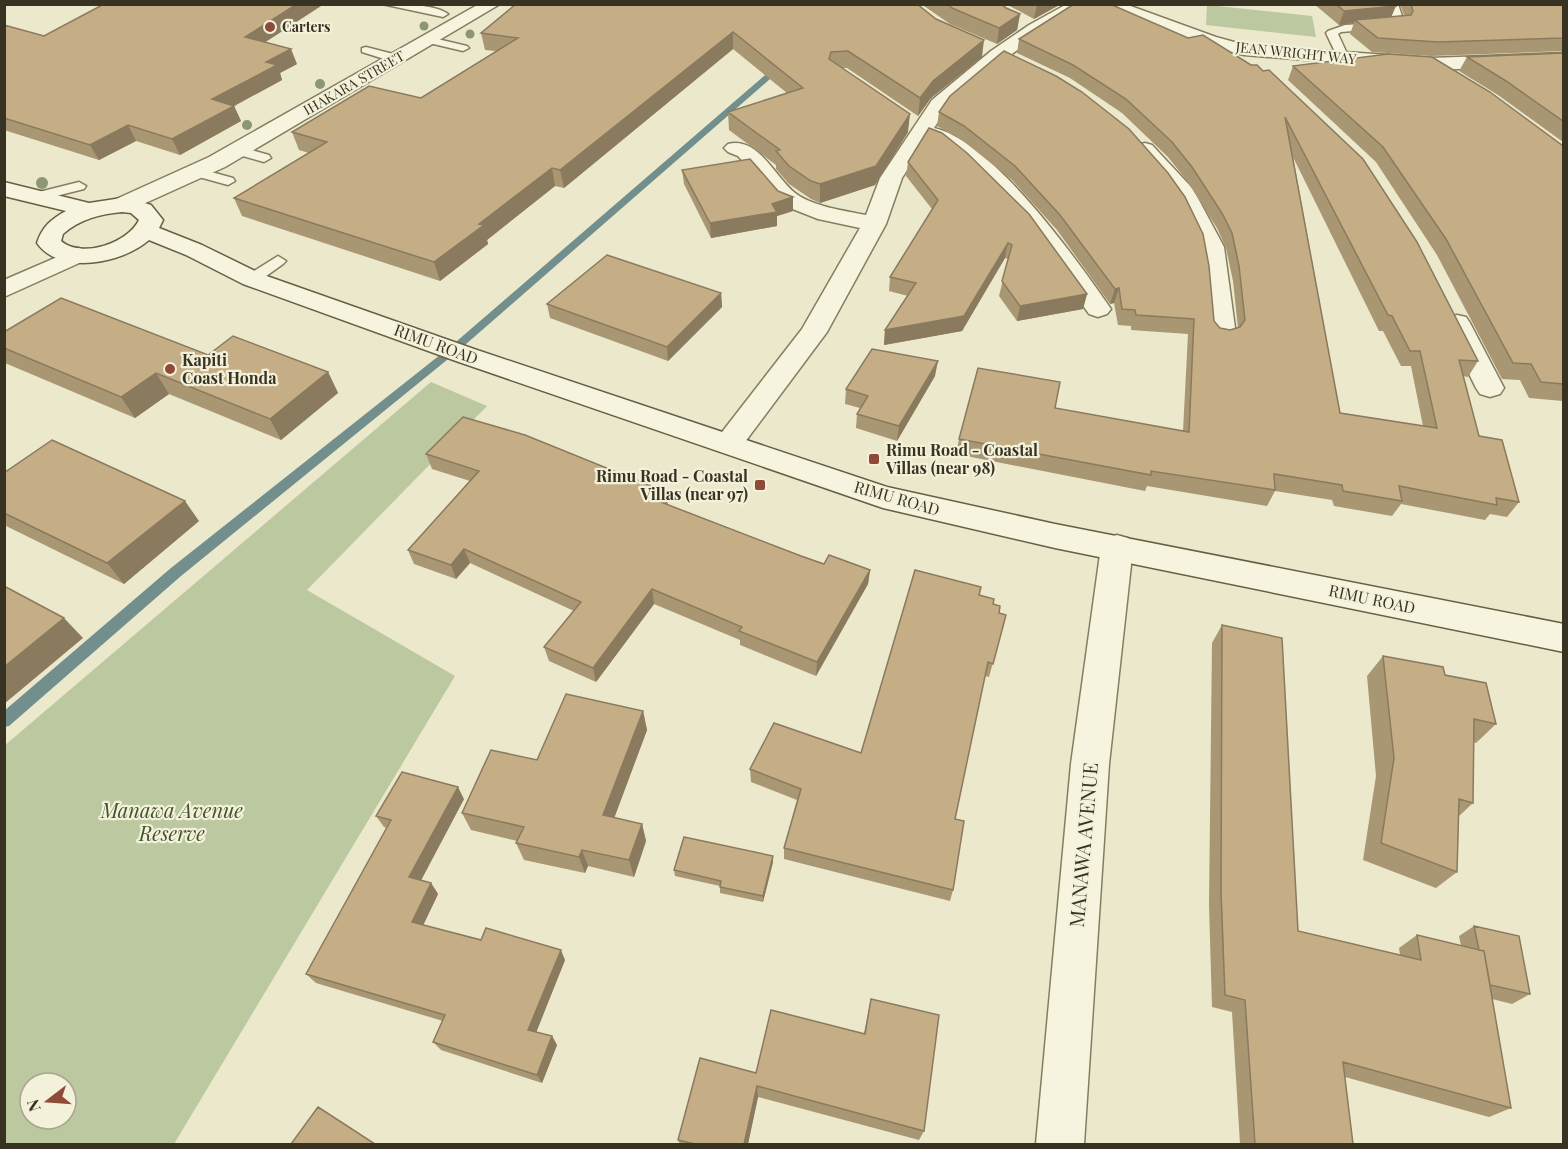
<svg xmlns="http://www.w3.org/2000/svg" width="1568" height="1149" font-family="'Playfair Display',serif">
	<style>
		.green { fill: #bbc8a0; fill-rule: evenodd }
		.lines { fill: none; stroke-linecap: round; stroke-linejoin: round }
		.stream { fill: #728e8d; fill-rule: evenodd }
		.service-casing { stroke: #867d61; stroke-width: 3 }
		.minor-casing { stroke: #867d61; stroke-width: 3 }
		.secondary-casing { stroke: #685e44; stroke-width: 3 }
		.service { fill: #f6f4de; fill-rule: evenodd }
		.minor { fill: #f6f4de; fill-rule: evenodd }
		.secondary { fill: #f6f4de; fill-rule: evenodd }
		.tree { fill: #8d9674 }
		.wall { fill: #a99673; fill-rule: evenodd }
		.shaded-wall { fill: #8a7a5e }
		.building { fill: #c5ae86; stroke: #8a7a5e; stroke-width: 1.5; fill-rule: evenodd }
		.poi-dot { fill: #8f4a38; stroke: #f3f1da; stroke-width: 2 }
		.labels { text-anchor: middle; stroke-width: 4.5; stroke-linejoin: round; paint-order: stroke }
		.far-poi-label { font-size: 14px; font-weight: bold; fill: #383223; stroke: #f3f1da; text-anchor: start }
		.far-street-label { font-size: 14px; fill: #383223; stroke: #f3f1da }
		.street-label { font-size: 16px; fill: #383223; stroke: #f3f1da }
		.poi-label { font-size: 16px; font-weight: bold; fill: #383223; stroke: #f3f1da; text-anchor: start }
		.near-park-label { font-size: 20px; font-style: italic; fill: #40532c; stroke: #f3f1da }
		.near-street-label { font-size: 20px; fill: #383223; stroke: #f3f1da }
	</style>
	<rect width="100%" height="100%" fill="#ebe8cc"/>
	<path class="green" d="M1207,5L1312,16L1316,37L1206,25Z
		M431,382L487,406L307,590L455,676L174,1144H5L4,746ZM30,1083H66V1119H30Z"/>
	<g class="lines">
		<path class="stream" d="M779,63L786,65L458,351L181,576L9,726L4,727V711L171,568L450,347Z"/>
		<g class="service-casing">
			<path id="service" d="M382,4C399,4 435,4 448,14L443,17Z
				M1387,4H1398L1405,25L1403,27L1341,32L1338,34L1349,58L1347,60H1339L1326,33L1328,31L1345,25L1393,22Z
				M429,37L467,46L469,48L463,51L425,42V38Z
				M366,47L401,56L403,59L397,63L362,52V48Z
				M237,146L269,155L271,158L264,162L232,153L230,150L232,147Z
				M204,170L233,178L235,181L228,185L199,177L197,174L199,171Z
				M79,182L86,186L84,189L40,200L33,196L35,193Z
				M278,256L286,261L283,264L258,282H246L244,279L246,276Z"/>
		</g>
		<g class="minor-casing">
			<path id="minor" d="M479,4H500L225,167L130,210L122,212L114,210L111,205L114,200L209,157Z
				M1067,4H1089L1041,33L1005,59L947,108L934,128C993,141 1077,260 1111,309L1107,314L1098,317L1089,314C1046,253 995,173 927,139L902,178L886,224L827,332L739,450L729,453L719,450L714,443L719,436L802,329L860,228L818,219L780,204L738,156L728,152L724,148L728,144C758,136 775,177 795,193C811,206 845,211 866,215L880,178L932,100L991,51L1029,25Z
				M1100,4H1125L1216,37L1245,45L1431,58L1564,53V65L1431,70L1244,55L1204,45L1102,8Z
				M1145,143L1152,145L1193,189L1224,247L1236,335L1232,341L1223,343L1214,341L1210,335L1200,247L1175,196L1134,149L1138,145Z
				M78,248L86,250L90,255L86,260L4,297V280Z
				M1457,315L1466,317L1470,323L1504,388L1500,394L1490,397L1480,394L1476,388L1444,323L1448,317Z
				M1117,535L1128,538L1133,547L1109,764L1084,1144H1036L1071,764L1101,547L1106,538Z"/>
		</g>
		<g class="secondary-casing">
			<path id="secondary" d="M4,182L89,203L122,198L135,200L151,205L163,220L159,228L202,245L261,274L474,349L887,487L1055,524L1564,624V652L1055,548L883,508L456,361L243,284L186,255L149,240C123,263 60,276 37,243C42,227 51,219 66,211L4,196ZM122,212L131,213L139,220C128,243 82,259 61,241L63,234C80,219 100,214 122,212Z"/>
		</g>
		<use href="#service" class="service"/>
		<use href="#minor" class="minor"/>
		<use href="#secondary" class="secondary"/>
	</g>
	<g class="tree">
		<circle cx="424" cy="26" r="4.5"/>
		<circle cx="470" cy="34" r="4.5"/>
		<circle cx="320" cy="84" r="5"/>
		<circle cx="247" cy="125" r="5"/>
		<circle cx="42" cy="183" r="6"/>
	</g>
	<path class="wall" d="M104,4H324L265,42L297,64L280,73L282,80L234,106L241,121L180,155L136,141L99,160L4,130V25L44,36Z
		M516,4H1001L1006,8L1020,14L1017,30L997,44L950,24L924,6H920L982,57L931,98L918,116L847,68H843L908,132L875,185L820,203L811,199L789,184L776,169V165L729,130L728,112L787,93L733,49L564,188L555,186L487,240L488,244L440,281L242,216L234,198L309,153L299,150L292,132L421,98L496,51L485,50L481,33Z
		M1006,4H1061L1034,19Z
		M1314,4H1395L1391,17L1404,15L1400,4H1563V51L1431,56L1372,52L1350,34L1354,23L1339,25Z
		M1019,39L1251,65L1478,361L1468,377L1463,376L1479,436L1519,502L1507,517L1490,514L1485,520L1401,504L1392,516L1334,506L1332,500L1275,491L1267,506L1147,486L1145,491L956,454L959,439L1055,408L1183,431L1188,334L1131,330V326L1118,325L1114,303L1110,304L1057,230L1012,180L962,140L937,126L939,112L950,96L1214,321L1220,328L1230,330L1238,328L1233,281L1226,248L1217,228L1187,181L1168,157L1122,113L1070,78L1017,53ZM1293,157L1379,331H1383L1401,366H1411L1423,426L1340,413Z
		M1563,53V142L1498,95L1459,71L1467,57Z
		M1293,66L1563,146V401L1529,398L1520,380L1502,379L1437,255L1376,162L1288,80Z
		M908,162L1087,294L1083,309L1017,321L999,296L1008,259L1005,258L962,331L884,345L885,330L908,296L889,291L890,277L932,209L906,176Z
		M682,170L778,191L793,197V211L777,216V226L711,238L684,184Z
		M721,293L722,307L668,361L550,318L547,304Z
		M4,332L208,355L328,372L338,393L281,440L169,394L135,418L5,363Z
		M935,376L897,441L856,428L857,414L860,408L845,404L846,389Z
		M426,454L666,492L667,504L801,556L824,564L870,570L868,584L816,676L740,645V640L654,604L596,682L549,661L544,647L574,611L470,563L456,579L414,564L408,550L470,481L432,469Z
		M4,473L199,521L124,584L4,525Z
		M979,595L993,604L999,613L1006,615L989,677L985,676L955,819L953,890L950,901L784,859V848L797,800L751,782L750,769L861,753Z
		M1222,625L1298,931L1400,955L1399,948L1417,935L1461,946L1459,936L1474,926L1530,994L1512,1004L1492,999L1511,1108L1489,1117L1345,1077L1353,1144H1240L1232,1012L1212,1007L1209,905L1212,643Z
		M1383,656L1445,675L1496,724L1476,743L1473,742V803L1459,816L1457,872L1436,888L1363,860L1376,776L1367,676Z
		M643,711L647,730L614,818L642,824L646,841L634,877L588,866L585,873L524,860L516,843L517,841L471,830L462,813L537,760Z
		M464,799L421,880L431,883L438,894L423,925L565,960L536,1032L552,1036L557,1045L542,1083L441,1050L433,1042L443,1021L316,983L306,974L387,828L384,827L376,816Z
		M773,856V862L763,902L720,893V886L675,876L674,870Z
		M871,999L924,1131L919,1140L758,1097L748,1144H680L678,1140L756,1073L864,1033Z"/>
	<path class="shaded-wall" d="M297,4H324L250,52L245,37Z
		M1037,4H1061L1034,19Z
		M1396,6L1390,20H1355L1354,23L1339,25L1344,11Z
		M1020,14L1017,30L997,44L999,28Z
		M733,32V49L564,188L560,170Z
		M984,40L982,57L931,98L918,116L920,98L933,81Z
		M291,49L297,64L280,73L282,80L234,106L241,121L180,155L172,139L212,99L266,62Z
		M910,114L908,132L875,185L820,203V184Z
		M128,125L136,141L99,160L90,145Z
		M552,168L555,186L487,240L488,244L440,281L434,262L479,224Z
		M793,197V211L777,216V226L711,238L710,223Z
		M1008,243L1005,258L962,331L884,345L885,330Z
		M1119,288L1114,303L1110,304L1115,289Z
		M721,293L722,307L668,361L667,347Z
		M1087,294L1083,309L1017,321L1020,306Z
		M938,361L935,376L897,441L899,426Z
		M328,372L338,393L281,440L270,419Z
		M156,373L169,394L135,418L121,397Z
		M666,492L668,506L658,501Z
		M185,501L199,521L124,584L107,563Z
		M464,549L470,563L456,579L451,565Z
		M870,570L868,584L816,676L817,662Z
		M652,589L654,604L596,682L593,668Z
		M64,618L83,638L4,704V667Z
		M643,711L647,730L609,832L603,815Z
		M458,787L464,799L417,888L409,877Z
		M642,824L646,841L634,877L629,860Z
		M582,850L588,866L585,873L579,857Z
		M773,856V862L763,902V896Z
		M431,883L438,894L420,932L412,922Z
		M561,950L565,960L534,1038L528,1030Z
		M552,1036L557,1045L542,1083L537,1075Z
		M757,1086L758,1097L748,1144H744Z"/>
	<path class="building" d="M104,4H297L245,37L291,49L266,62L277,65L212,99L234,106L172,139L128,125L90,145L4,118V25L44,36Z
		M516,4H917L936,19L984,40L933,81L920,98L848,51L831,52L829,59L910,114L876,166L820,184L811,181L789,166L776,151L780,150L728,112L803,88L733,32L560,170L552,168L479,224L484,225L434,262L234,198L327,142L292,132L369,86L421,98L518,38L481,33Z
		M947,4H1001L1006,8L1020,14L999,28L952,8Z
		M1074,4H1110L1188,38L1203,35L1251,65H1257L1263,71L1269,70L1363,159L1417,242L1478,361L1459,360L1479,436L1502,440L1519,502L1496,498L1497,505L1399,486L1402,501L1343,491L1342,485L1274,474L1275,490L1151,471V475L959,439L978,368L1060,382L1055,408L1189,432L1194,319L1136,315L1135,310L1122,309L1119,288L1115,289L1060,215L1015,166L964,126L939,112L950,96L1004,51L1056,76L1082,92L1129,129L1168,173L1185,197L1203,234L1209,266L1214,321L1220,328L1230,330L1240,327L1245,320L1239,266L1232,233L1222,213L1192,167L1172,142L1126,99L1073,65L1019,39ZM1285,117L1388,315L1392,316L1410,351H1420L1437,428L1340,413Z
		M1336,4H1395L1396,6L1344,11Z
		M1411,4H1563V38L1438,42L1378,38L1355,20L1411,15L1413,11Z
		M1563,53V121L1506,81L1467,57Z
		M1388,54L1432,57L1490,92L1563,146V384L1541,382L1531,364L1513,363L1446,239L1383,147L1293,66Z
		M929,128L942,133L967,153L1029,214L1087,294L1020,306L1002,281L1012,245L1008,243L964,316L885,330L916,283L890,277L938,200L908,162Z
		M750,159L778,191L793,197L772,204L777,212L710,223L682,170Z
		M607,255L721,293L667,347L547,304Z
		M61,298L208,355L233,336L328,372L270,419L156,373L121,397L4,348V332Z
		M872,349L938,361L899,426L857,414L868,396L846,389Z
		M463,417L525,435L666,492L658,501L801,556L824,564L829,555L870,570L817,662L739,631L742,627L652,589L593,668L544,647L581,602L464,549L451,565L408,550L479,471L426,454Z
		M52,440L185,501L107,563L4,513V473Z
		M915,570L981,587L979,595L994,599L993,604L1000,606L999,613L1006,615L993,664L988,662L955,819L964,821L953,890L784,848L801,789L750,769L774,723L861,753Z
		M4,586L64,618L4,667Z
		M1222,625L1282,638L1298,931L1421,960L1417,935L1484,951L1511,1108L1343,1062L1353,1144H1255L1245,1000L1225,995L1221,892Z
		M1383,656L1443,667L1445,675L1486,683L1496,724L1474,719L1473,803L1459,799L1457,872L1381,843L1394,758Z
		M566,694L643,711L603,815L642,824L629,860L582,850L579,857L516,843L524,827L462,813L491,750L537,760Z
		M402,772L458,787L409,877L431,883L412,922L481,940L486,928L561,950L528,1030L552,1036L537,1075L433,1042L445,1015L306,974L391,820L376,816Z
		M684,837L773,856L763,896L720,887L721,881L674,870Z
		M1474,926L1519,936L1530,994L1490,985L1484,951L1479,950Z
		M871,999L939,1015L924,1131L757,1086L744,1144H695L678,1140L700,1058L756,1073L771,1010L865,1034Z
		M318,1107L375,1144H291Z"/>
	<g class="poi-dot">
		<circle cx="270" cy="27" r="6"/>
		<circle cx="170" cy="369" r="6"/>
		<rect x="868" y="453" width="12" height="12" rx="3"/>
		<rect x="754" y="479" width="12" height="12" rx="3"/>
	</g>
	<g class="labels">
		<g class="far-poi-label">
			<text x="282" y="32">Carters</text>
		</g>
		<g class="far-street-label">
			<text transform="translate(1296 53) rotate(6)" y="5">JEAN WRIGHT WAY</text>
			<text transform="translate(354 83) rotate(-30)" y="5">IHAKARA STREET</text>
		</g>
		<g class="street-label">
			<text transform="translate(436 344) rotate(20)" y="6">RIMU ROAD</text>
			<text transform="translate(897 498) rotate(16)" y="6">RIMU ROAD</text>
			<text transform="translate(1372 599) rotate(12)" y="6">RIMU ROAD</text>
		</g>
		<g class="poi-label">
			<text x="182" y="366">Kapiti<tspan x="182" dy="18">Coast Honda</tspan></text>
			<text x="886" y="456">Rimu Road - Coastal<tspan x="886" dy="18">Villas (near 98)</tspan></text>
			<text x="748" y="482" text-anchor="end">Rimu Road - Coastal<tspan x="748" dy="18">Villas (near 97)</tspan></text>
		</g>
		<g class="near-park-label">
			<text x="172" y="818">Manawa Avenue<tspan x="172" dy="23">Reserve</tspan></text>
		</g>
		<g class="near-street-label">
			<text transform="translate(1084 845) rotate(-85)" y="7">MANAWA AVENUE</text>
		</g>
	</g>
	<rect width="1568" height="1149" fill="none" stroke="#383223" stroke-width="12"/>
	<g transform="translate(48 1101) rotate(253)"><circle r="28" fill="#f3f1da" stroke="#a8a591" stroke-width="1.5"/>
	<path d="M0-4.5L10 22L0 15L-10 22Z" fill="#8f4a38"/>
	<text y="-9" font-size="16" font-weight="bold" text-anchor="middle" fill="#383223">N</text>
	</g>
</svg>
